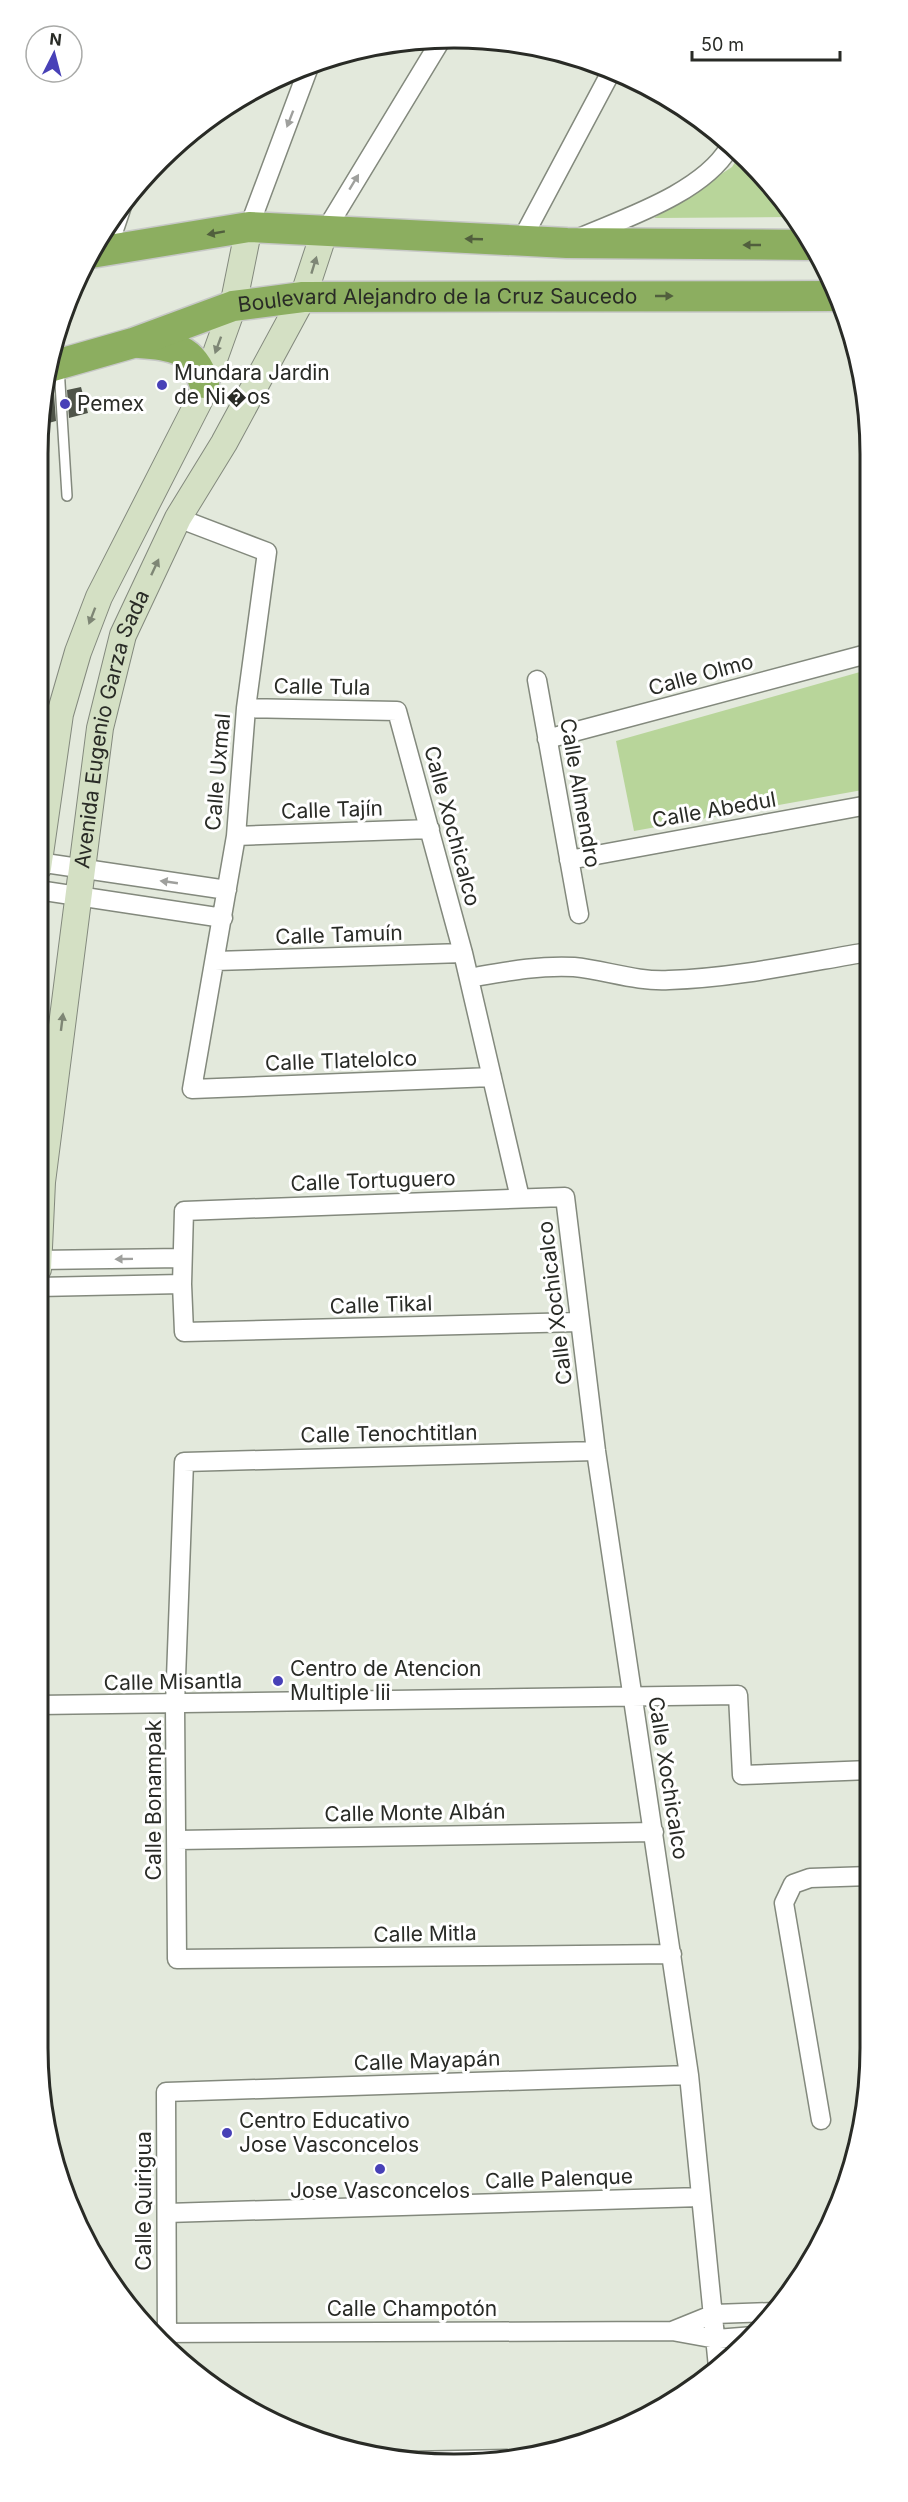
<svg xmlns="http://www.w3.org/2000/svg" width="908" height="2502" font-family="Inter,sans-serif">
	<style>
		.green { fill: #b8d59a }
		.building { fill: #4f5449 }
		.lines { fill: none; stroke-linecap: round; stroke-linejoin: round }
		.service-casing { stroke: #83897d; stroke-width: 12 }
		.minor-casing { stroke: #83897d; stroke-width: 21 }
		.secondary-casing { stroke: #83897d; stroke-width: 28 }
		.trunk-casing { stroke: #c7c8c7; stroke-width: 33 }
		.service { stroke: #fff; stroke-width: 9 }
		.minor { stroke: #fff; stroke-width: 18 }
		.secondary { stroke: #d4e0c4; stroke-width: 26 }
		.trunk { stroke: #8cae60; stroke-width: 30 }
		.oneway { fill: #9fa09d }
		.oneway2 { fill: #515f3d }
		.oneway3 { fill: #7e8675 }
		.poi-dot { fill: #4841b7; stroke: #fff; stroke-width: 2 }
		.labels { text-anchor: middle; stroke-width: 6; stroke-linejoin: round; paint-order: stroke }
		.street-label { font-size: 21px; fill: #292b26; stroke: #fff }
		.poi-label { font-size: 21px; fill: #292b26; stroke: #fff; text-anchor: start }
		.rim { fill: none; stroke: #292b26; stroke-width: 3 }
	</style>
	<rect width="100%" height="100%" fill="#e3e9dc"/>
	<path class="green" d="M739,156L767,179L792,217L654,218L732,167Z
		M867,670L868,789L634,831L616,741Z"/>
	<path class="building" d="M81,387L88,413L69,418L67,390Z
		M54,394L56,421L41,425L45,396Z"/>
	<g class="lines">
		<g class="service-casing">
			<path id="service" d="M59,367L67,496"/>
		</g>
		<g class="minor-casing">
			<path id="minor" d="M249,227L310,64
				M324,233L441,40
				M579,238C625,218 702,193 729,148
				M521,241L611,72
				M107,251L124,200
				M178,518L267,552L246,708L236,836L192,1089L492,1077
				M537,680L579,914
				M246,708L397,711L463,953L520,1198
				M547,739L867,654
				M236,836L430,829
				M569,860L868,805
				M38,862L227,890
				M38,890L223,918
				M215,961L463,953
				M469,978C504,972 538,965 574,967C605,970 637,982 669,980C735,978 802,963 868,952
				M38,1260L182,1258
				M38,1287L182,1284
				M579,1322L184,1332L182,1284L184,1211L565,1197L596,1451L689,2075L718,2367
				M596,1451L184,1462L175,1705L177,1959L672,1954
				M38,1705L738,1695L742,1775L870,1770
				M177,1840L654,1832
				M821,2120L784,1903L793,1884L810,1878L870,1876
				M167,2213L701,2197
				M672,2331L714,2314L774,2312
				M152,2333L672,2331L716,2339L754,2336
				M167,2347L166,2092L689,2075
				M408,2461L507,2459"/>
		</g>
		<g class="secondary-casing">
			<g id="secondary">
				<path d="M38,868L60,714L78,652L99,597L199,401L233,306L249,227"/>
				<path id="s1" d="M38,1269L42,1182L100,728L123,635L178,518L224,443L303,297L324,233"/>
			</g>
		</g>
		<g class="trunk-casing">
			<g id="trunk">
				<path d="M91,253L249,227L567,243L811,245"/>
				<path d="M139,343C172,345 194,348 204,383"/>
				<path id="s2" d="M49,367L133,343L233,306L303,297L835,296"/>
			</g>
		</g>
		<use href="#service" class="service"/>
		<use href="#minor" class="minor"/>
		<use href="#secondary" class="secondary"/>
		<use href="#trunk" class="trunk"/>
	</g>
	<defs><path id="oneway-solid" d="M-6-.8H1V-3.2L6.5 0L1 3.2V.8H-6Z" transform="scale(1.5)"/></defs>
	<g class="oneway">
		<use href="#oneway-solid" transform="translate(290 119) rotate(111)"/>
		<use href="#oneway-solid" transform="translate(354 182) rotate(-59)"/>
		<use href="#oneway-solid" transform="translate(169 882) rotate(-172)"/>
		<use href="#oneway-solid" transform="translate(124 1259) rotate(179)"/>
	</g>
	<g class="oneway2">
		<use href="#oneway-solid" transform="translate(216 233) rotate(170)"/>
		<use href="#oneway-solid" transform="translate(474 239) rotate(-178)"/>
		<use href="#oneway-solid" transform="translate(752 245) rotate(-180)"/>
		<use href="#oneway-solid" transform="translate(664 296)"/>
	</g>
	<g class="oneway3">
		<use href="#oneway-solid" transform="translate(314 265) rotate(-73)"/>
		<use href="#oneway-solid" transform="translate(218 345) rotate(110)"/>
		<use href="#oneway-solid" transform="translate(155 567) rotate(-65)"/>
		<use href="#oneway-solid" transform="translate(92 616) rotate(111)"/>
		<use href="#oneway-solid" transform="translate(62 1022) rotate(-83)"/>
	</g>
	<g class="poi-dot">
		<circle cx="162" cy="385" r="6"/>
		<circle cx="65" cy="404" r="6"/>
		<circle cx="278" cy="1681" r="6"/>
		<circle cx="227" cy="2133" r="6"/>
		<circle cx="380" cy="2169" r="6"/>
	</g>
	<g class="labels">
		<g class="street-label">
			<text dy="7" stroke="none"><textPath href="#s2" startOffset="399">Boulevard Alejandro de la Cruz Saucedo</textPath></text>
			<text transform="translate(701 675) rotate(-15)" y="7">Calle Olmo</text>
			<text transform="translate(322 687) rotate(1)" y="7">Calle Tula</text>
			<text dy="7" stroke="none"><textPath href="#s1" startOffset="546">Avenida Eugenio Garza Sada</textPath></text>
			<text transform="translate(218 772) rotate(-85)" y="7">Calle Uxmal</text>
			<text transform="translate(580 793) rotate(80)" y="7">Calle Almendro</text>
			<text transform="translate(332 810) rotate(-2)" y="7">Calle Tajín</text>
			<text transform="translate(714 810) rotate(-10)" y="7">Calle Abedul</text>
			<text transform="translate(452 826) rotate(75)" y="7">Calle Xochicalco</text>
			<text transform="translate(339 935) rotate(-2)" y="7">Calle Tamuín</text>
			<text transform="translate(341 1061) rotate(-2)" y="7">Calle Tlatelolco</text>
			<text transform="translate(373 1181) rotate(-2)" y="7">Calle Tortuguero</text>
			<text transform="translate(555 1303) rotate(-97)" y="7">Calle Xochicalco</text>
			<text transform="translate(381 1305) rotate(-2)" y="7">Calle Tikal</text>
			<text transform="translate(389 1434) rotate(-1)" y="7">Calle Tenochtitlan</text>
			<text transform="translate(173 1682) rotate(-1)" y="7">Calle Misantla</text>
			<text transform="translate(668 1778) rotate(81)" y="7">Calle Xochicalco</text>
			<text transform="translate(154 1800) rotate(-90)" y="7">Calle Bonampak</text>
			<text transform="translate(415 1813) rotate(-1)" y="7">Calle Monte Albán</text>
			<text transform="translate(425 1934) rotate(-1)" y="7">Calle Mitla</text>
			<text transform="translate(427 2061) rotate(-2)" y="7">Calle Mayapán</text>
			<text transform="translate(559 2179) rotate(-2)" y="7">Calle Palenque</text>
			<text transform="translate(144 2201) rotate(-90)" y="7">Calle Quirigua</text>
			<text x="412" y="2316">Calle Champotón</text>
		</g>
		<g class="poi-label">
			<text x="174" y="380">Mundara Jardin<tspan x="174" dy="24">de Ni�os</tspan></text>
			<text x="77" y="411">Pemex</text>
			<text x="290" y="1676">Centro de Atencion<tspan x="290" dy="24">Multiple Iii</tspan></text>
			<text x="239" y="2128">Centro Educativo<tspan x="239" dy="24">Jose Vasconcelos</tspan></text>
			<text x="380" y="2198" text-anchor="middle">Jose Vasconcelos</text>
		</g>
	</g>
	<path d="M0 0H908V2502H0ZM454 48H454A406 406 0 0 1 860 454V2048A406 406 0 0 1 454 2454H454A406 406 0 0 1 48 2048V454A406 406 0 0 1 454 48Z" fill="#fff" fill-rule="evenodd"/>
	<path class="rim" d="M454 48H454A406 406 0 0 1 860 454V2048A406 406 0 0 1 454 2454H454A406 406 0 0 1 48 2048V454A406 406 0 0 1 454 48Z"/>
	<g transform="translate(54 54) rotate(6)"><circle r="28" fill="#ffffff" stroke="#a9aaa8" stroke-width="1.5"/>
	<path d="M0-4.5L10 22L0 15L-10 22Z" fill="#4841b7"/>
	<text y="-9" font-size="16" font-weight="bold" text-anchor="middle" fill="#292b26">N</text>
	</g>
	<path d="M692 51v9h148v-9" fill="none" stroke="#292b26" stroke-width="3"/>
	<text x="701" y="51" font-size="18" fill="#292b26" stroke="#ffffff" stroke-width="4.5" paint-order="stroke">50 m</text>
</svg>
